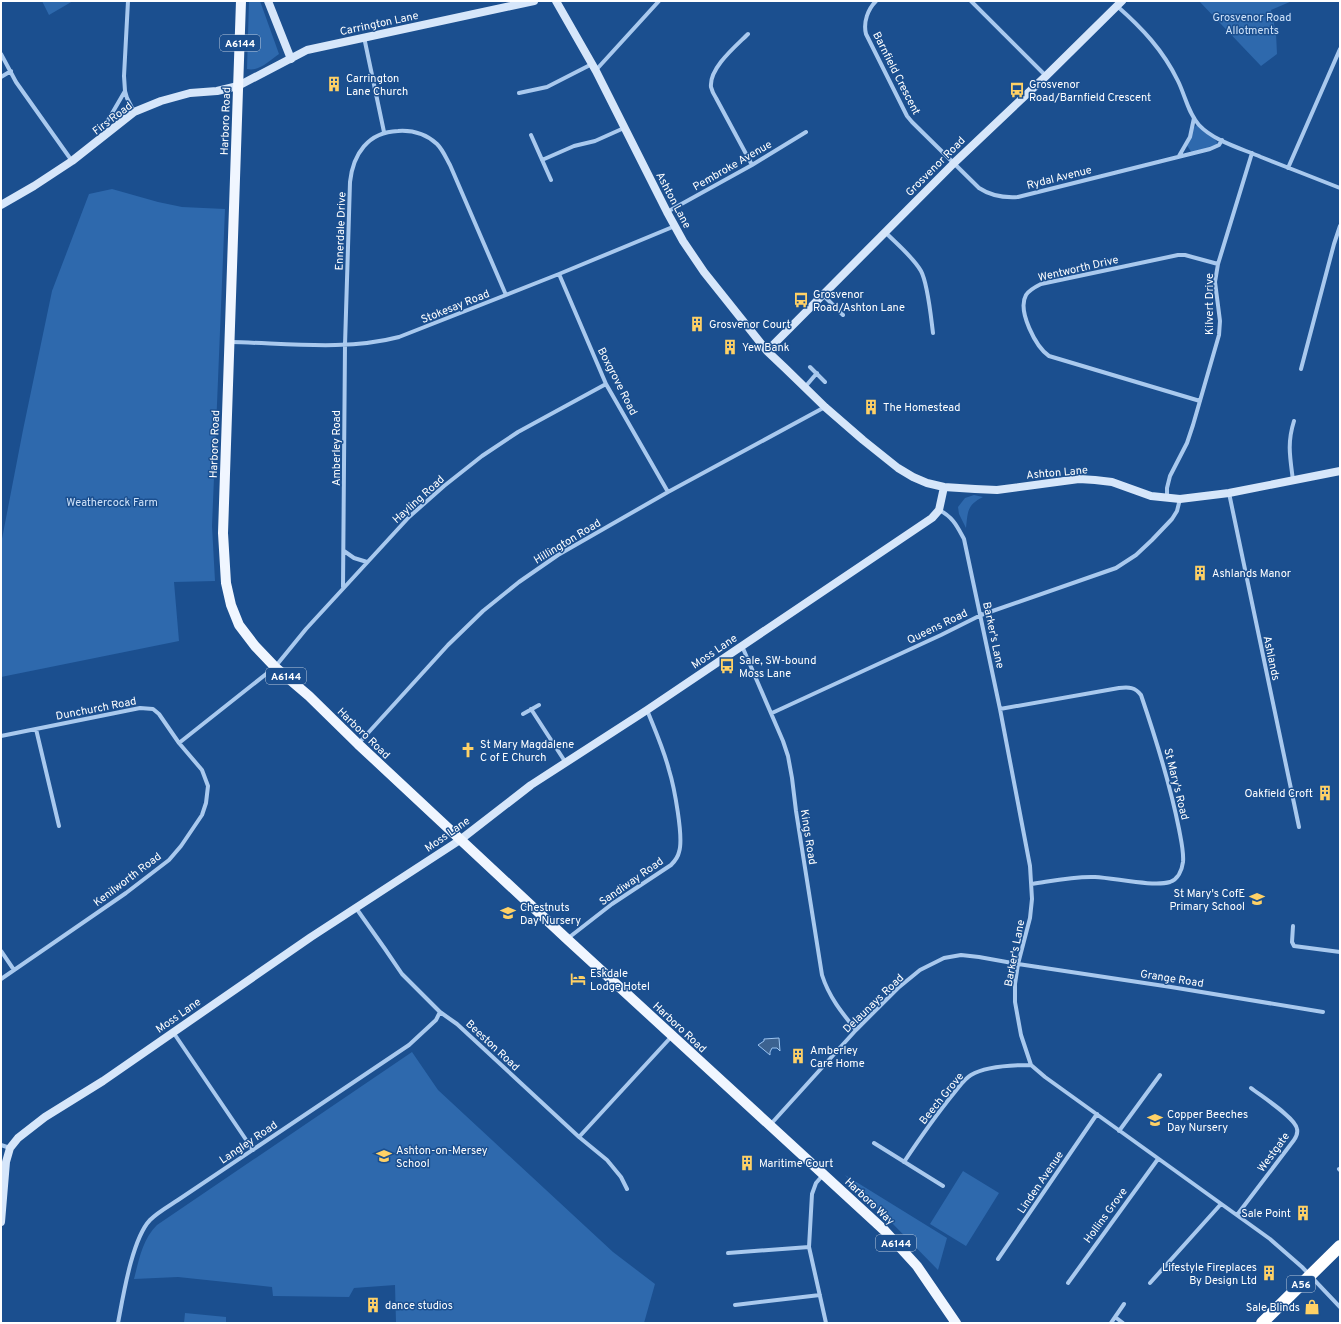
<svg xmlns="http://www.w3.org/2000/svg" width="1341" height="1324" font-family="Overpass,sans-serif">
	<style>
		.green { fill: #2e69ad }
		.water { fill: #3c6290; stroke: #9cc4f0 }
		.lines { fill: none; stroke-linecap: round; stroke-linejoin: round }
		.street { stroke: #a9c9ee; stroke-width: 4 }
		.secondary { stroke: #d6e6fa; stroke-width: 8 }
		.primary { stroke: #f0f6ff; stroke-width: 10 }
		.highway { stroke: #fff; stroke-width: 12 }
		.labels { text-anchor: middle; stroke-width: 3; stroke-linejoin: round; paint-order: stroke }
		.shield { fill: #1b4f8f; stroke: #bbcadd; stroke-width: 1 }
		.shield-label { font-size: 10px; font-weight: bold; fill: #fff }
		.park-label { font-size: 11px; fill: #cfe3fa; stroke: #1b4f8f }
		.street-label { font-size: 11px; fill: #fff; stroke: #1b4f8f }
		.poi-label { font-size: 11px; fill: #fff; stroke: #1b4f8f; text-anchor: start }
	</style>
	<rect width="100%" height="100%" fill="#1b4f8f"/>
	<path class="green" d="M42,1H73L49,15Z
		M249,1H260L279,54C270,60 259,72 247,69Z
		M1199,1H1292L1271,10L1276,33L1277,54L1261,66Z
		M1198,124L1212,135L1219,145L1192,153L1186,144L1192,129Z
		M112,189L158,202L182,207L225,209L212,526L215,581L174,582L179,641L1,677V544L23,430L52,291L89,194Z
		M974,495L983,497C967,505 968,511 966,528L959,514L958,507L965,498Z
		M412,1052L438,1090L613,1252L655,1284L644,1323H396L395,1285L354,1288L349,1297L273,1296L272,1287L178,1277L134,1279C139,1260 142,1240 157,1225Z
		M963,1171L999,1193L966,1246L930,1224Z
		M845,1175L947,1238L938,1270Z
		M185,1313L226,1317V1323H184Z"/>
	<path class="water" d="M779,1038L780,1051L777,1048H772L770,1052V1055L758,1045L764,1041V1039Z"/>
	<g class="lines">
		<path class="street" d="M128,1L124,76L125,91L127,98L134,112
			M876,1C868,9 863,22 866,34L907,116L912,122L979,188C991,196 1003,198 1018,197L1210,149L1219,145L1222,140
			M971,1L1046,76
			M1117,6C1142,28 1163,50 1178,81C1185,95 1188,113 1199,125C1214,141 1240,148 1261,157C1287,167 1314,178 1340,188
			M748,34C736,46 709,68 711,87C712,91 714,95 716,98L752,165
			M364,37L384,132
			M1,54L16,82L72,161
			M596,70L659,1
			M1,77L11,71
			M519,93L547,87L592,64
			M107,122L125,91
			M531,135L551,180
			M1179,156L1190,137L1194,118
			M542,160L574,146L595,141L624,128
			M1288,168L1340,49
			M667,212L752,165L806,132
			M885,232C897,244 913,257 921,271C928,284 931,318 933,333
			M559,274L606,384L668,492
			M823,295L843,315
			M230,342C285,343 346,351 399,337L559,274L675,226
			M810,367L825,382
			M1301,369L1334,244L1340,226
			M805,387L817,373
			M1200,401L1049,356C1036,347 1017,311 1026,295C1029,290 1035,287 1041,284L1178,255H1185L1218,264
			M1293,480C1290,457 1287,443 1294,421
			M1229,493L1299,827
			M1167,498V488L1170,476L1187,443L1193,425L1219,335L1220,321L1215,282L1218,264L1252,153
			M939,510C953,517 957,526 964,539L1000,709L1030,866L1032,899L1030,918L1018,964L1015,984V1002L1021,1035L1031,1065L1045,1077L1270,1239L1302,1267L1340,1307
			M344,551L354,558L367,562
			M343,587L345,345L350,182C353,154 368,132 398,131C413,130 426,134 437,144C443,150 446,158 450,165L506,295
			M742,646L783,741L788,756L792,778L796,811L822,975C829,997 842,1013 856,1030
			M531,709L566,763
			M1000,709L1119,688C1129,687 1135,687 1141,695C1156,739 1170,784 1179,829C1181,840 1184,852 1183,862C1182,870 1178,879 1170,882C1153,887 1115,878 1095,877C1074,876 1052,881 1032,884
			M772,713L941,635L981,615L1116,568L1136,555L1152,540L1172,519L1177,511L1180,499
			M523,714L539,705
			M36,729L59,826
			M1,736L140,708L153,709L159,714L179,743L202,770L208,786L206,803L202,815L181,846L169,860L126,893L1,979
			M179,743L275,667L306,629L409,517L444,486L482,456L518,432L606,384
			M358,744L448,645L483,611L519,582L558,555L668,492L825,407
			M356,908L385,949L402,974L440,1012L457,1024L579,1137L607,1160L621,1177L627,1189
			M1293,926L1292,942L1294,946L1340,952
			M567,939L612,904L671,865C675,861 678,857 679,852C684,838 674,786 669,770C664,750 655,730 647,710
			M1,951L14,970
			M173,1032L253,1150
			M770,1125L856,1030L898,988L920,970L944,958L961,955L979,957L1018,964L1171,987L1323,1012
			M1119,1131L1160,1075
			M579,1137L672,1036
			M874,1143L943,1186
			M1,1145L10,1148
			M904,1162C920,1138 936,1115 954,1093C959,1087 964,1079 971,1075C986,1066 1013,1065 1031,1065
			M1339,1169L1340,1170
			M823,1175L816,1183L812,1194L809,1247L826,1323
			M1237,1215L1294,1140C1296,1137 1298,1133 1297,1129C1296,1118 1261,1096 1251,1088
			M728,1253L809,1247
			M998,1259L1097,1114
			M1068,1283L1158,1159
			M1150,1283L1221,1204
			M735,1305L820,1295
			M1115,1317L1123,1323
			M118,1323C123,1297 132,1239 150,1220C158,1212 169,1206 178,1200L409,1045L436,1020L440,1012
			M1111,1323L1124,1304"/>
		<path class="secondary" d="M268,1L291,59
			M556,1L596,71L667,212L683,241L704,272L767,351L786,369L825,407L863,440L898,468L913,477L927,483L944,487L975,489L997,490L1079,479L1095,480L1112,482L1151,496L1180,499L1229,493L1340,471
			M1,205L34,186L72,161L134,112L161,101L190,93L217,91L238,86L307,50L534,1
			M767,351L954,163L1046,76L1122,1
			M1,1222L6,1162L10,1148L18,1138L45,1117L103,1081L311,937L460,840L531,785L647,710L932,518L939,510L944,487"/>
		<path class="primary" d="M241,1L223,533L226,583L231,605L239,625L255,646L275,667L309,696L358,744L567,939L885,1231L917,1266L956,1323"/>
		<path class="highway" d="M1262,1323L1340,1246"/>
	</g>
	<defs>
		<g id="building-bare" transform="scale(1.2)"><path d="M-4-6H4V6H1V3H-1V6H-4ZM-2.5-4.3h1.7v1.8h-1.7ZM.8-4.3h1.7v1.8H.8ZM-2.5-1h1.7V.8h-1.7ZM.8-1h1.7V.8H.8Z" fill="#ffd166" stroke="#1b4f8f" stroke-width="2.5" paint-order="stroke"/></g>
		<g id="bus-bare" transform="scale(1.2)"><path d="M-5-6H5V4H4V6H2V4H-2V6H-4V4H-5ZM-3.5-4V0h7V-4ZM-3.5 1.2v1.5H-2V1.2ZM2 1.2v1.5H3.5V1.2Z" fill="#ffd166" stroke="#1b4f8f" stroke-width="2.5" paint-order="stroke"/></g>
		<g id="church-bare" transform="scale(1.2)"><path d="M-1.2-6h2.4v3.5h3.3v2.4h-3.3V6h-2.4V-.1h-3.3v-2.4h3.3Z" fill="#ffd166" stroke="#1b4f8f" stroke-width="2.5" paint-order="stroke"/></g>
		<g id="school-bare" transform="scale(1.2)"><path d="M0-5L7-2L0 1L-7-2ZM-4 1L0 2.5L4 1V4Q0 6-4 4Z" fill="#ffd166" stroke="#1b4f8f" stroke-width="2.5" paint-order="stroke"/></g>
		<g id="hotel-bare" transform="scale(1.2)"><path d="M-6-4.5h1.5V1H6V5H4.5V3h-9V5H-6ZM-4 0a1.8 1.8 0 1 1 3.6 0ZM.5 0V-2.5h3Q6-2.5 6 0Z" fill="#ffd166" stroke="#1b4f8f" stroke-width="2.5" paint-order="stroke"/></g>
		<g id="shop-bare" transform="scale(1.2)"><path d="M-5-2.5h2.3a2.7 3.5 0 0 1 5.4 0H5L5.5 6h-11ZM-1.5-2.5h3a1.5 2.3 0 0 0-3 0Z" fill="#ffd166" stroke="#1b4f8f" stroke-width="2.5" paint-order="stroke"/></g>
	</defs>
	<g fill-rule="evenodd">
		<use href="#building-bare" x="334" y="84"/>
		<use href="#bus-bare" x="1017" y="90"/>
		<use href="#bus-bare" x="801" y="300"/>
		<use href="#building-bare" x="697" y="324"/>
		<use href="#building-bare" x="730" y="347"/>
		<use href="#building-bare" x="871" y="407"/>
		<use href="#building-bare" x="1200" y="573"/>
		<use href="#bus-bare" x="727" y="666"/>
		<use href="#church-bare" x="468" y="750"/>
		<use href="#building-bare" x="1325" y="793"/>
		<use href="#school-bare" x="1257" y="899"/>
		<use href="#school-bare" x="508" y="913"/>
		<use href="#hotel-bare" x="578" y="979"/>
		<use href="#building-bare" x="798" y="1056"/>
		<use href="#school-bare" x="1155" y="1120"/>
		<use href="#school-bare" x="384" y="1156"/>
		<use href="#building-bare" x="747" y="1163"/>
		<use href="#building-bare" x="1303" y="1213"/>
		<use href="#building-bare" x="1269" y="1273"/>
		<use href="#building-bare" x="373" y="1305"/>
		<use href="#shop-bare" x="1312" y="1307"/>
	</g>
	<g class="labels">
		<g class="shield">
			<rect x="220" y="35" width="40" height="16" rx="3"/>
			<rect x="266" y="668" width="40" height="16" rx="3"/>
			<rect x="876" y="1235" width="40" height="16" rx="3"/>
			<rect x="1287" y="1276" width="28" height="16" rx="3"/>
		</g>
		<g class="shield-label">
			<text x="240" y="47">A6144</text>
			<text x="286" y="680">A6144</text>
			<text x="896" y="1247">A6144</text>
			<text x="1301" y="1288">A56</text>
		</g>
		<g class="park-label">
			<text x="1252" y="21">Grosvenor Road<tspan x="1252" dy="13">Allotments</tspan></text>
			<text x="112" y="506">Weathercock Farm</text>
		</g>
		<g class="street-label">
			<text transform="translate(379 23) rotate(-12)" y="4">Carrington Lane</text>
			<text transform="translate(897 73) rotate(63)" y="4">Barnfield Crescent</text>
			<text transform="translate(112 118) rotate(-37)" y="4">Firs Road</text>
			<text transform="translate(225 121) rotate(-88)" y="4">Harboro Road</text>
			<text transform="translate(732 165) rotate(-30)" y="4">Pembroke Avenue</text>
			<text transform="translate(935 166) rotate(-45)" y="4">Grosvenor Road</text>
			<text transform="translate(1059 177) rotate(-14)" y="4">Rydal Avenue</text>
			<text transform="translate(674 200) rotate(62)" y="4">Ashton Lane</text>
			<text transform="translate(340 231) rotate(-88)" y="4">Ennerdale Drive</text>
			<text transform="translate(1078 268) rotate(-13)" y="4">Wentworth Drive</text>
			<text transform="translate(1209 304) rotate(-90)" y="4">Kilvert Drive</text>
			<text transform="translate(455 306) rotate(-22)" y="4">Stokesay Road</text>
			<text transform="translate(618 381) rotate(63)" y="4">Boxgrove Road</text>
			<text transform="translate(214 444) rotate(-88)" y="4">Harboro Road</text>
			<text transform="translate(336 448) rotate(-90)" y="4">Amberley Road</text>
			<text transform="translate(1057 472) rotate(-5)" y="4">Ashton Lane</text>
			<text transform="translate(418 499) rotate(-42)" y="4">Hayling Road</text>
			<text transform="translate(567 541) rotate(-31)" y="4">Hillington Road</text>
			<text transform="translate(937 626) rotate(-26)" y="4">Queens Road</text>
			<text transform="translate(994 635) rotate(78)" y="4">Barker's Lane</text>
			<text transform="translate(714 651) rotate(-34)" y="4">Moss Lane</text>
			<text transform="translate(1272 658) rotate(78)" y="4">Ashlands</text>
			<text transform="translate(96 708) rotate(-11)" y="4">Dunchurch Road</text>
			<text transform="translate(364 733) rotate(44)" y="4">Harboro Road</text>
			<text transform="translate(1177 784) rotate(76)" y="4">St Mary's Road</text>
			<text transform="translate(447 834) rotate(-35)" y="4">Moss Lane</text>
			<text transform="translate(809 837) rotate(81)" y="4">Kings Road</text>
			<text transform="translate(127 879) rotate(-37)" y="4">Kenilworth Road</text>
			<text transform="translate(631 881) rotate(-35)" y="4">Sandiway Road</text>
			<text transform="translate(1014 953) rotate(-79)" y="4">Barker's Lane</text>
			<text transform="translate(1172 978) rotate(9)" y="4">Grange Road</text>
			<text transform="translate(873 1003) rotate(-44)" y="4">Delaunays Road</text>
			<text transform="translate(178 1015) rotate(-35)" y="4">Moss Lane</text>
			<text transform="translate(680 1027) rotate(43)" y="4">Harboro Road</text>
			<text transform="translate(493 1045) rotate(43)" y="4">Beeston Road</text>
			<text transform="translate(941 1098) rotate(-51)" y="4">Beech Grove</text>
			<text transform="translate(248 1142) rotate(-34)" y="4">Langley Road</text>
			<text transform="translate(1273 1152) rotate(-54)" y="4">Westgate</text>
			<text transform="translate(1040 1182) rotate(-56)" y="4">Linden Avenue</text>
			<text transform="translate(870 1201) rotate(43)" y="4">Harboro Way</text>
			<text transform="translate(1105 1215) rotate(-54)" y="4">Hollins Grove</text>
		</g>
		<g class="poi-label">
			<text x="346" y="82">Carrington<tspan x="346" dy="13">Lane Church</tspan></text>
			<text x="1029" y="88">Grosvenor<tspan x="1029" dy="13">Road/Barnfield Crescent</tspan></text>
			<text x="813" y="298">Grosvenor<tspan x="813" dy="13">Road/Ashton Lane</tspan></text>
			<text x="709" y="328">Grosvenor Court</text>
			<text x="742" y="351">Yew Bank</text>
			<text x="883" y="411">The Homestead</text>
			<text x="1212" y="577">Ashlands Manor</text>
			<text x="739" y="664">Sale, SW-bound<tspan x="739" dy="13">Moss Lane</tspan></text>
			<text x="480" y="748">St Mary Magdalene<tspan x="480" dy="13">C of E Church</tspan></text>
			<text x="1313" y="797" text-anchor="end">Oakfield Croft</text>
			<text x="1245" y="897" text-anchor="end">St Mary's CofE<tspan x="1245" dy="13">Primary School</tspan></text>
			<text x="520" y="911">Chestnuts<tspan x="520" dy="13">Day Nursery</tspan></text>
			<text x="590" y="977">Eskdale<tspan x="590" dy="13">Lodge Hotel</tspan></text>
			<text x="810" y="1054">Amberley<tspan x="810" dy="13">Care Home</tspan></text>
			<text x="1167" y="1118">Copper Beeches<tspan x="1167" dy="13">Day Nursery</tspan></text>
			<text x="396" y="1154">Ashton-on-Mersey<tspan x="396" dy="13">School</tspan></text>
			<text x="759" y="1167">Maritime Court</text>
			<text x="1291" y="1217" text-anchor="end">Sale Point</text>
			<text x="1257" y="1271" text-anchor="end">Lifestyle Fireplaces<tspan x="1257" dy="13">By Design Ltd</tspan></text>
			<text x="385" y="1309">dance studios</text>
			<text x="1300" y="1311" text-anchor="end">Sale Blinds</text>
		</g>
	</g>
	<rect width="1341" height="1324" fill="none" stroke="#ffffff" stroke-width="4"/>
</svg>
